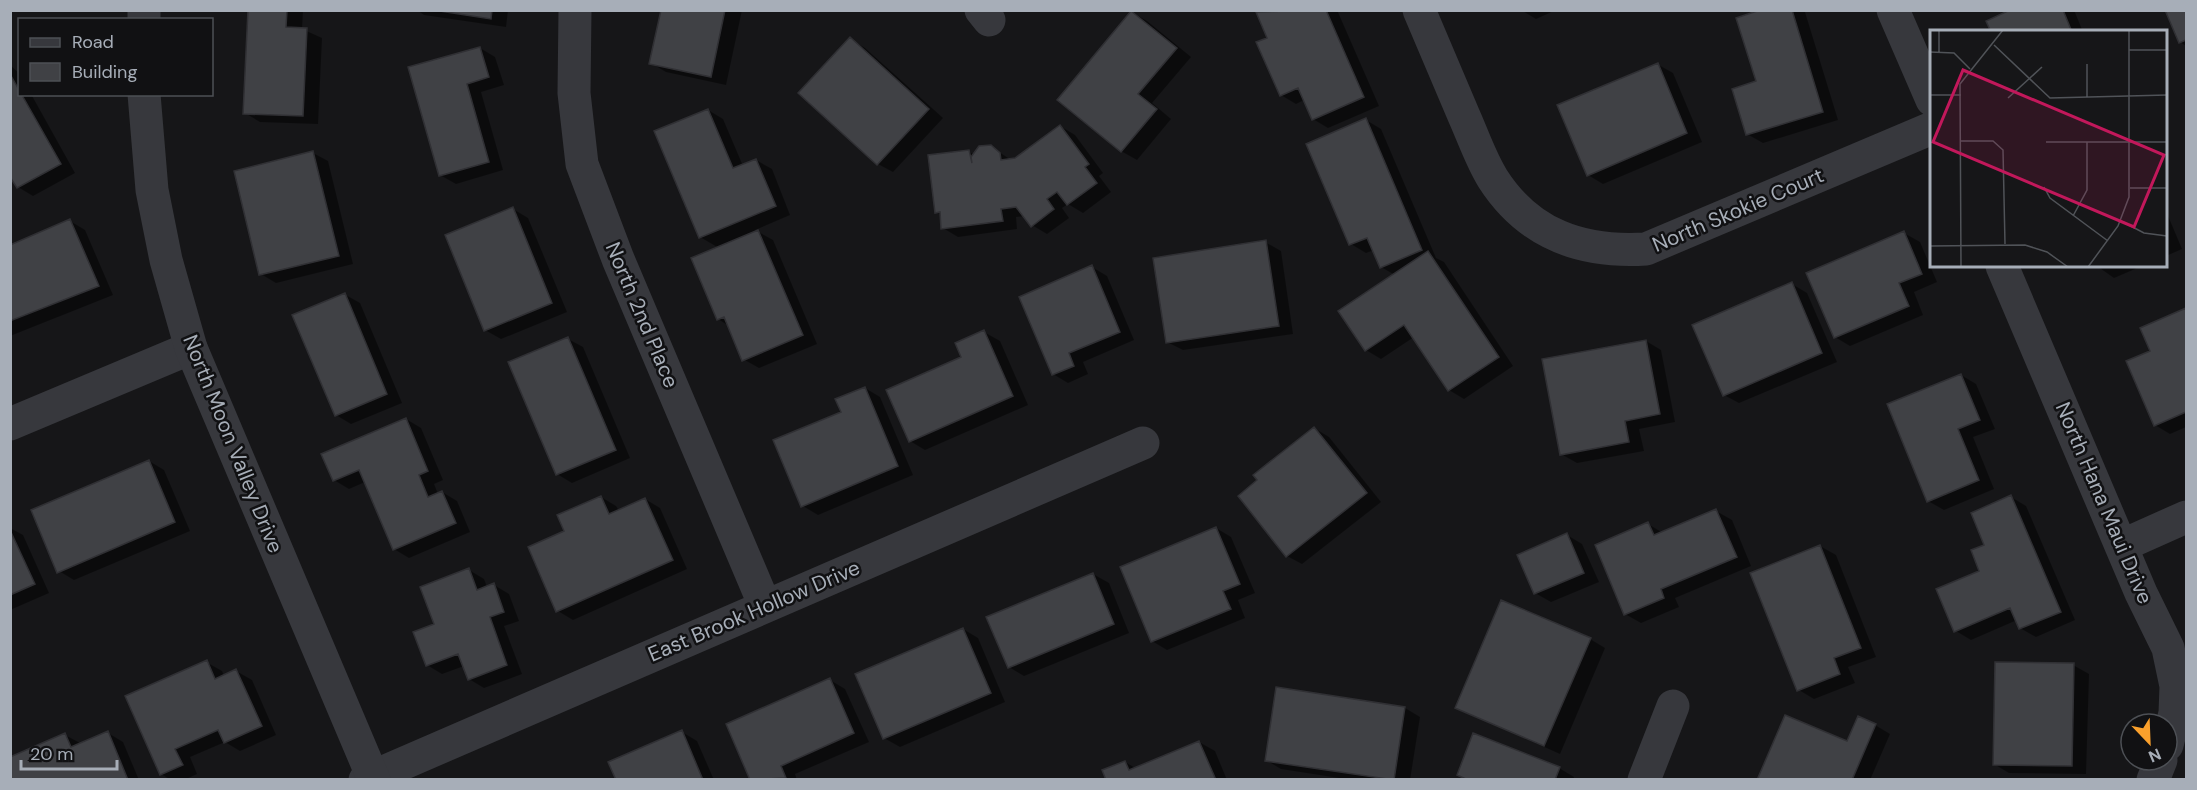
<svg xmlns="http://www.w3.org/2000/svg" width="2197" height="790" font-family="'DM Sans',sans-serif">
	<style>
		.shadow { fill: #0007 }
		.building { fill: #404145; stroke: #303034; stroke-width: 1.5 }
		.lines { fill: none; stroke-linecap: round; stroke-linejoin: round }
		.minor { stroke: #37383d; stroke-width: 33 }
		.tertiary { stroke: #37383d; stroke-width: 33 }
		.labels { text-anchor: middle; stroke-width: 5; stroke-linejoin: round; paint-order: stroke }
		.street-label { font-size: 21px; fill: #a7aeb8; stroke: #111113 }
		.inset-road { fill: none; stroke: #505358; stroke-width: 1.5 }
		.view { fill: #c2185b; fill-opacity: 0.15; stroke: #c2185b; stroke-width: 3 }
		.inset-edge { fill: none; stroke: #a7aeb8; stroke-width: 3 }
	</style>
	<rect width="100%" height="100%" fill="#161618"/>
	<path class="shadow" d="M249,10H303L302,29L322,38L318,124L260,122L245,113Z
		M417,10H508L506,27L424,15Z
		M662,10H742L726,85L666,72L651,63Z
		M1262,10H1337L1379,106L1328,128L1313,119L1304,100L1296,104L1281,95L1269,38L1258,12Z
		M1521,10H1556L1536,19Z
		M1765,10L1805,12L1838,120L1763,143L1747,134L1757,82Z
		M2014,10H2074L2083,32H1992Z
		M2166,10H2186V46L2180,42Z
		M1131,12L1147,21L1191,57L1152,103L1171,119L1137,160L1121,151Z
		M850,39L865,48L943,118L893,172L878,164Z
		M480,48L495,57L504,85L481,92L503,170L456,184L440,175L410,68Z
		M1657,64L1673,73L1702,142L1603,184L1588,175Z
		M10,65L20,74V94H31L75,173L33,196L18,187L10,174Z
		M708,110L723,119L743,166L756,160L772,169L790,215L755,230L773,240L817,344L759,368L743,359L729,326L718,319L719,248L700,237Z
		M1366,120L1381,129L1436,258L1444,262L1513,366L1464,399L1449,390L1414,337L1381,359L1366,350L1395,275L1381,267L1374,250L1366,253L1351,244Z
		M1060,126L1075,135L1103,173L1099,176L1111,192L1083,213L1068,204L1062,208L1069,218L1047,234L1032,225L1025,216L1016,217L1017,229L958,237L943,228L941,215L937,212L968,151L975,155L990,146L1011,160H1015Z
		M313,153L328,161L353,264L276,283L261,274Z
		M513,209L528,218L567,312L501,339L485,330Z
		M2166,211L2182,249L2166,256Z
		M70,221L85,230L113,295L10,336V246Z
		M1904,233L1920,242L1937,282L1914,292L1923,315L1850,346L1835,337Z
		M1265,242L1281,251L1293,334L1183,350L1167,342Z
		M2097,266H2142L2114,278Z
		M1092,267L1107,276L1134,340L1083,362L1088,374L1068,383L1053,374Z
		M1792,284L1807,293L1837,362L1739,403L1724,395Z
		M344,294L360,303L402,403L351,424L336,415Z
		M2186,310V427L2170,434L2155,425L2152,352L2142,329Z
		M984,332L1000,341L1028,405L925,450L910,441Z
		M568,339L583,347L630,458L572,483L557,474Z
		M1646,341L1661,350L1675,422L1639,429L1644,451L1577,463L1561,454Z
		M1961,375L1976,384L1995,429L1973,437L1994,489L1944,510L1928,501Z
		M865,388L880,397L913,475L818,515L803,506L843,412Z
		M406,419L421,428L443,480L434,484L438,494L442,492L457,501L470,532L409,558L394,549L365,482L349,489L334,480Z
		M1314,428L1329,437L1381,502L1302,564L1287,556L1259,480Z
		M149,461L164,470L190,531L74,580L59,571Z
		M601,497L616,506L619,511L645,499L660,508L687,569L573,620L558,611L566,532Z
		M2011,497L2026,506L2075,620L2036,637L2020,628L2017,620L1971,640L1956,631L1981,572L1986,545Z
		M1716,511L1732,520L1751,566L1675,598L1679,607L1641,623L1625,614L1648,524L1663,533Z
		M10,528L23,535L49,593L10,610Z
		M1216,528L1231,537L1255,593L1238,600L1245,618L1167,650L1152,641Z
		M1567,535L1582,544L1599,582L1551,602L1535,593Z
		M1820,546L1836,555L1876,657L1848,667L1855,683L1814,699L1799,690Z
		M469,570L484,579L487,587L494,585L509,594L519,621L504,626L522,674L484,688L469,679L464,666L442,674L427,665L436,625Z
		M1093,574L1109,583L1129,633L1024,676L1009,667Z
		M963,629L978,638L1005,702L900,747L884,738Z
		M1590,639L1605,648L1560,754L1456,707Z
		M206,662L222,671L224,676L236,671L252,680L276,735L240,751L225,742L190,757L197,774L184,780H171L161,774Z
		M2073,665L2089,674L2086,774L2009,773L1994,764Z
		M830,680L845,689L869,742L795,774L797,780H752Z
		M1278,688L1405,708L1420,717L1410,780H1352L1281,769L1266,760Z
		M1875,725L1890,734L1870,780H1759L1848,743Z
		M682,732L697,741L714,780H617Z
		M108,733L123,742L139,780H10L65,735L80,743Z
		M1199,742L1215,751L1227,780H1108L1125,762L1137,769Z
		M1559,768L1574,777L1573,780H1467Z"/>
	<path class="building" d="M248,10H287L286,27L307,28L303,116L243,114Z
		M433,10H492L491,19Z
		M661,10H725L711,77L649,64Z
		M1326,10L1364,97L1312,120L1298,88L1280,96L1256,42L1267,38L1256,12Z
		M1760,10H1792L1823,112L1746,135L1732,89L1756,81L1736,18Z
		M2010,10H2063L2072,32H1991L1986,21Z
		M2165,10H2186V40L2179,43Z
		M1131,11L1177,48L1138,94L1157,109L1121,152L1057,100Z
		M850,37L929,109L877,165L798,93Z
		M480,47L489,77L467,84L489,162L439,176L408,67Z
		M1658,63L1687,133L1587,176L1557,105Z
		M10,74L61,164L17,188L10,177Z
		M708,109L733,168L756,159L776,206L699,238L654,131Z
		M1366,118L1422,250L1380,268L1367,238L1349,245L1306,144Z
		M1060,125L1089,164L1085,167L1097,183L1067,205L1057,192L1047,199L1054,209L1031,227L1016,207L1001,209L1003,221L941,229L940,212L935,213L928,155L969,150L972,163L971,157L979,146L991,145L1000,153L1001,160L1015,158Z
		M313,151L339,256L259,275L234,171Z
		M513,207L552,303L484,331L445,235Z
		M70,219L99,286L10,321V245Z
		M758,230L803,335L742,361L724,317L717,320L691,258Z
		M1904,231L1922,274L1899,283L1909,306L1834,338L1806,273Z
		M1266,240L1279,326L1166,343L1153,258Z
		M1428,251L1499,357L1448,391L1404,325L1365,351L1338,311Z
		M1092,265L1120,332L1069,353L1074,366L1052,375L1019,297Z
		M1792,282L1822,353L1723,396L1692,325Z
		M345,293L387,394L335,416L292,315Z
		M2186,308V412L2154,426L2126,361L2150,351L2140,328Z
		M984,330L1013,396L909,442L886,390L961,357L955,343Z
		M568,337L616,450L556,475L508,362Z
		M1646,340L1660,414L1625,421L1629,442L1560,455L1542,359Z
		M1961,374L1980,420L1958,429L1979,480L1927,502L1887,404Z
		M865,387L898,466L801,507L773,440L841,412L835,399Z
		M406,418L428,471L419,475L428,497L442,491L456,523L393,550L359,470L333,481L321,454Z
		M1314,427L1367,493L1286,557L1238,496L1257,480L1253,475Z
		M149,460L175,522L57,573L31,510Z
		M2011,495L2061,612L2019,629L2010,608L1954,632L1936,589L1979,571L1971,550L1984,545L1971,513Z
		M601,496L609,514L645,498L673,560L556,612L528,547L564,531L557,515Z
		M1716,509L1737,557L1661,589L1664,598L1624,615L1595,545L1648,522L1654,535Z
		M1216,527L1240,584L1223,591L1231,609L1151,642L1120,567Z
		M10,530L35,584L10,595Z
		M1567,533L1584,573L1534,594L1517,555Z
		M1820,545L1861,648L1834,658L1840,674L1797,691L1750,573Z
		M469,568L477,590L494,583L504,612L490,617L507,665L468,680L458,654L426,666L413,632L434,624L420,587Z
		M1093,573L1114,624L1008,668L986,617Z
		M1501,600L1591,638L1544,746L1455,708Z
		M963,628L991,693L883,739L855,674Z
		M207,660L215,679L236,669L262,726L224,743L218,730L175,749L183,765L160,775L125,696Z
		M1995,662L2074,663L2072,766L1993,765Z
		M830,678L854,733L781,766L786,778L750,780L726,724Z
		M1276,687L1405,707L1394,780L1265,761Z
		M1785,715L1847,741L1858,716L1876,724L1852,780H1757Z
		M682,730L703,780H616L608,762Z
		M108,731L128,780H10V757L65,733L71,747Z
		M1473,733L1560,767L1555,780H1468L1457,775Z
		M1199,741L1216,780H1106L1102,770L1125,761L1129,770Z"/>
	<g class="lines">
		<path class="minor" d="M575,10L574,93L582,164L618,259L765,606
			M981,10L989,20
			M1419,10C1434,46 1449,81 1464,116C1473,136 1481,160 1493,179C1529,235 1582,253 1646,249L1932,128
			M1893,10L1932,100
			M2002,266L2141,593L2168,648L2176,686L2175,713L2167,745
			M10,424L191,348
			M2121,546L2186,517
			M365,780L1143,443
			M1644,780L1673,706
			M2153,780L2161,760"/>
		<path class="tertiary" d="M144,10V20
			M144,94L152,190L166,260L191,348L374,780"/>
	</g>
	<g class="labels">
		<g class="street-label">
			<text transform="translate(1738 210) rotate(-23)" y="7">North Skokie Court</text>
			<text transform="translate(642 315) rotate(67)" y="7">North 2nd Place</text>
			<text transform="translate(233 444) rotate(68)" y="7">North Moon Valley Drive</text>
			<text transform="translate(2104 503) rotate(67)" y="7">North Hana Maui Drive</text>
			<text transform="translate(754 611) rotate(-23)" y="7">East Brook Hollow Drive</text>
		</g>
	</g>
	<g transform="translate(1930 30)">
		<rect width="237" height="237" fill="#161618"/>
		<path class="inset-road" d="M64,15L120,68L237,65M199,20H237M0,22L24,23L40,39M9,22V0M157,34V68M0,65H31M78,68L112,37M31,111H63L73,120L75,214M116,112H237M114,157L120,168L178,211M200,158H237M143,186L157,160V112M191,191L214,203L237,206M0,216L95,215L117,222L138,237M31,237L30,54L73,0M158,237L188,196L199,167V0"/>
		<path class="view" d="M33,40L234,125L204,197L3,112Z"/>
		<rect width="237" height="237" class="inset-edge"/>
	</g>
	<rect width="2197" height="790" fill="none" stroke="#a7aeb8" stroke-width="24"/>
	<rect x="18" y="18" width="195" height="78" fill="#111113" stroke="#4d5055" stroke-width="1.5"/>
	<rect x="30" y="38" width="30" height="9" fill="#37383d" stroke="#4d5055" stroke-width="1.5"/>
	<text x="72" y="48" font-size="18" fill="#a7aeb8">Road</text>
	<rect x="30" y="63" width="30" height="18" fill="#404145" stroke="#4d5055" stroke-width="1.5"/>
	<text x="72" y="78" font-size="18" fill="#a7aeb8">Building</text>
	<g transform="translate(2149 742) rotate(157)"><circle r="28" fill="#111113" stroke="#4d5055" stroke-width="1.5"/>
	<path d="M0-4.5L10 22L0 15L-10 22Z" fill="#faa02c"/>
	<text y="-9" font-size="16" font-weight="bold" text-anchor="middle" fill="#a7aeb8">N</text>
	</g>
	<path d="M21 760v9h96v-9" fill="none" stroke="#a7aeb8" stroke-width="3"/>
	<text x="30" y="760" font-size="18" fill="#a7aeb8" stroke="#111113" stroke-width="4.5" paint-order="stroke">20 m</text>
</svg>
